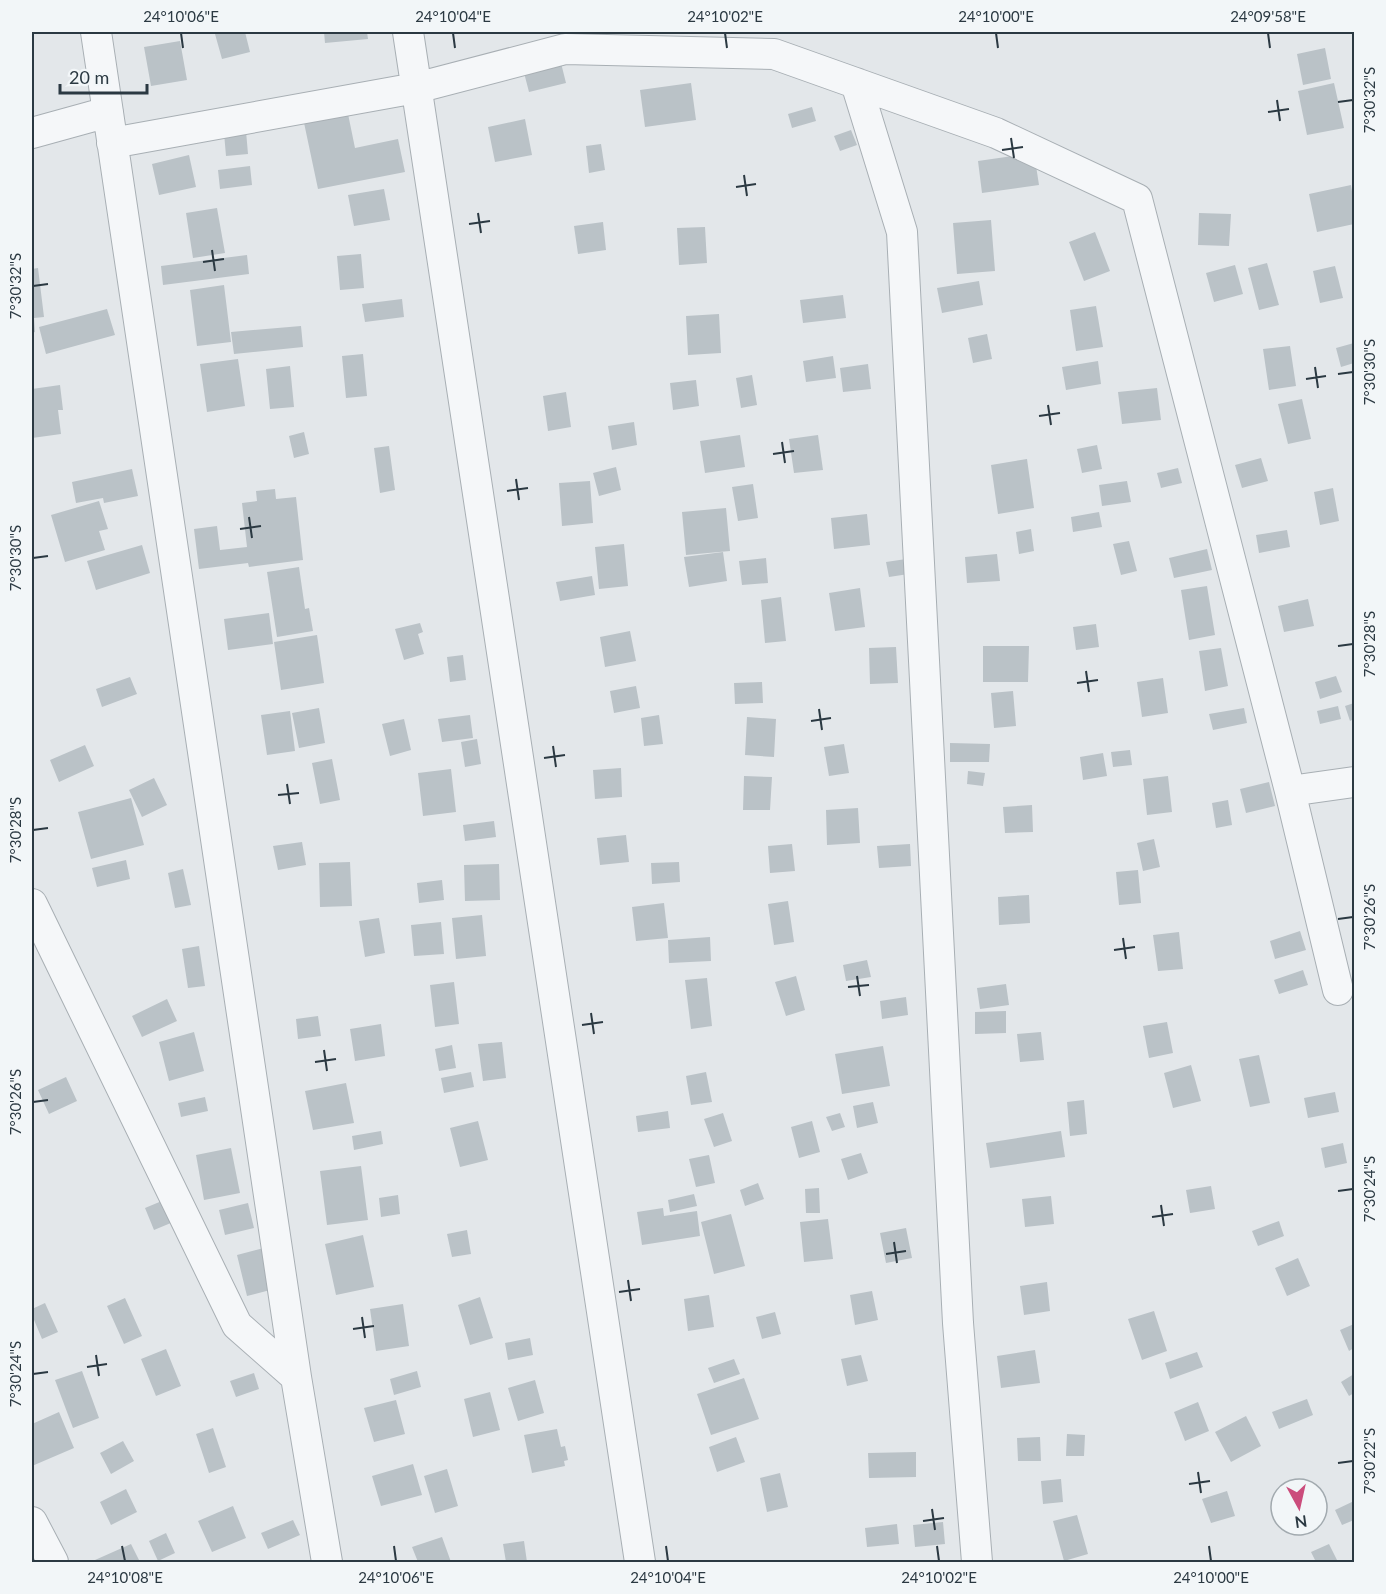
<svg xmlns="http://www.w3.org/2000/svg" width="1386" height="1594" font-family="Lato,sans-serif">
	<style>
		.building { fill: #bac2c7 }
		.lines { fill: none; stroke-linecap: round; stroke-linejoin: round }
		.minor-casing { stroke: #a8afb4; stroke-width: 32 }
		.minor { stroke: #f5f7f9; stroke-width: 30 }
		.ticks { fill: none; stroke: #2b3942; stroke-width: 2 }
		.neatline { fill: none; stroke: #2b3942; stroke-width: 2 }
		.ticks-label { font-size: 15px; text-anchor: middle; fill: #2b3942 }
	</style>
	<rect width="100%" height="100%" fill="#e3e7ea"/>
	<path class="building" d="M224,32H245L250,52L222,59L215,34Z
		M324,32H367L368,39L325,43Z
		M180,41L187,80L151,86L144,47Z
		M1325,48L1331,79L1303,85L1297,54Z
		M559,55L566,83L529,92L522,65Z
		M691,83L696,120L645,127L640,90Z
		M1334,83L1344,128L1307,135L1298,91Z
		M812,107L816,121L792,128L788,114Z
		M347,109L355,148L398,139L405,172L318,189L303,118Z
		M525,119L532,155L495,162L488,127Z
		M851,130L857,145L840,151L834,136Z
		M246,131L248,154L226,156L224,133Z
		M601,144L605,170L589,173L586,146Z
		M1034,153L1039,185L982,193L978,161Z
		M189,155L196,187L159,195L152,164Z
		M250,166L252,185L220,189L218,170Z
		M1351,185L1354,204V224L1317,232L1309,194Z
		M384,189L390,220L354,226L348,195Z
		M217,208L225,253L193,258L186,213Z
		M1199,213L1231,214L1229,246L1198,245Z
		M991,220L995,271L957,274L953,223Z
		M603,222L606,250L578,254L574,226Z
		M705,227L707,263L679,265L677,228Z
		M1095,232L1110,271L1084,281L1069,242Z
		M361,254L364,288L340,290L337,256Z
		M247,255L249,274L163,285L161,266Z
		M1267,263L1279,305L1259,310L1248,268Z
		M1235,265L1243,294L1214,302L1206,273Z
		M1335,266L1343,298L1320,303L1313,271Z
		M38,268L44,317L34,318L35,332L32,333V269Z
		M979,281L983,305L942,313L937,288Z
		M224,285L231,342L197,346L190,290Z
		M843,295L846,318L803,323L800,300Z
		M402,299L404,317L365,322L362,304Z
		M1096,306L1103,347L1076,351L1070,310Z
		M107,309L115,335L46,354L39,327Z
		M719,314L721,353L688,355L686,316Z
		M301,326L303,347L234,354L231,332Z
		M987,334L992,359L973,363L968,338Z
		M1354,343V363L1341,367L1336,348Z
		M1290,346L1296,386L1269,390L1263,349Z
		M363,354L367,396L346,398L342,356Z
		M833,356L836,378L806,382L803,361Z
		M238,359L245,406L207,412L200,364Z
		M1098,361L1101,384L1066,390L1062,367Z
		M868,364L871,389L843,392L840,368Z
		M290,366L294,407L270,409L266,369Z
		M752,375L757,405L741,408L736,378Z
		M696,380L699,406L673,410L670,383Z
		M60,385L63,410H58L61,434L32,438V389Z
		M1157,388L1161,420L1122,424L1118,392Z
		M566,392L571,427L548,431L543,396Z
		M1302,399L1311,439L1288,444L1278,404Z
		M634,422L637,445L612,450L608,426Z
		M304,432L309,454L294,458L289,436Z
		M740,435L745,467L705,473L700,441Z
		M818,435L823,470L794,473L789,439Z
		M1097,445L1102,469L1082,473L1077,449Z
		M389,446L395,490L380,493L374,448Z
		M1261,458L1268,481L1242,488L1235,465Z
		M1027,459L1034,508L998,514L991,465Z
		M616,467L621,490L599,496L593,473Z
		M1178,468L1182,483L1161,488L1157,473Z
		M132,469L138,496L104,503L103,498L76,503L72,482Z
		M590,481L593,523L562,526L559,483Z
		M1127,481L1131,502L1102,506L1099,485Z
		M753,484L758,518L738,521L732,487Z
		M1333,488L1339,521L1320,525L1314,492Z
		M275,489L276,499L296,497L303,560L249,567L248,563L199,569L194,529L217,526L220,550L247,547L242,503L257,501L256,491Z
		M99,501L108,529L99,531L105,550L65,562L51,515Z
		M726,508L730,551L686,555L682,512Z
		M1099,512L1102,527L1073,532L1071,517Z
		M867,514L870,545L834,549L831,518Z
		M1031,529L1034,551L1019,554L1016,532Z
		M1287,530L1290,547L1259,553L1256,535Z
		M1129,541L1137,571L1121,575L1113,544Z
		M624,544L628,586L599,589L595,547Z
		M142,545L150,573L96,590L87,561Z
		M1207,549L1212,570L1174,578L1169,558Z
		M723,552L727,581L689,587L684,557Z
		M997,554L1000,581L967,583L965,557Z
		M766,558L768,583L742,585L739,561Z
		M913,558L915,573L889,577L886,562Z
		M299,567L305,609L309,608L313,631L277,637L267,572Z
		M592,576L595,595L560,601L556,582Z
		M1207,586L1215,635L1189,640L1181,590Z
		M860,588L865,627L835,631L829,593Z
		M781,597L786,641L765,643L761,600Z
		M1308,599L1314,626L1284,632L1278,606Z
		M269,613L273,644L228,650L224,619Z
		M420,623L423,632L418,634L424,654L404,660L395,629Z
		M1096,624L1099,647L1076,650L1073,627Z
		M630,631L636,661L605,667L600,637Z
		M317,635L324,683L281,690L274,642Z
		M983,646H1029L1028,682H983Z
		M896,647L898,683L870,684L869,648Z
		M1221,648L1228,686L1205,691L1199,651Z
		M463,655L466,680L450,682L447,657Z
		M1336,676L1342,692L1320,699L1315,682Z
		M130,677L137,694L102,707L96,689Z
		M1163,678L1168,713L1142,717L1137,682Z
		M762,682L763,703L735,704L734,683Z
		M636,686L640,708L614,713L610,691Z
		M1013,691L1016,726L994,728L991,693Z
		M1354,703V719L1350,721L1345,706Z
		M1338,706L1341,719L1320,724L1317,711Z
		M319,708L325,743L299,748L292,713Z
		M1244,708L1247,723L1213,730L1209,714Z
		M290,711L295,751L267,755L261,715Z
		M470,715L473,738L442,742L438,719Z
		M659,715L663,744L644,746L641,718Z
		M747,717L776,719L774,757L745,755Z
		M404,719L411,750L390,756L382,724Z
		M477,739L481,764L465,767L461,742Z
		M950,743L990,744L989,762H950Z
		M844,744L849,773L829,776L824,747Z
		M85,745L94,766L59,782L50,760Z
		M1130,750L1132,765L1113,767L1111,752Z
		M1103,753L1107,776L1083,780L1080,757Z
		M332,759L340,800L320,804L312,763Z
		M621,768L622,797L595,799L593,770Z
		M451,769L456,812L423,816L418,773Z
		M968,771L985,773L983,786L967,784Z
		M744,776L772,777L770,810H743Z
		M1168,776L1172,812L1147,815L1143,779Z
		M154,778L167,805L142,817L129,790Z
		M1269,782L1275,806L1246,813L1240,789Z
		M131,798L144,845L91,859L78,812Z
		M1228,800L1232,825L1216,828L1212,803Z
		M1032,805L1033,832L1005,833L1003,807Z
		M858,808L860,843L827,845L826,810Z
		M494,821L496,837L465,841L463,825Z
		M626,835L629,862L600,865L597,838Z
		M1154,839L1160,867L1143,871L1137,843Z
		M302,842L306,865L278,870L273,846Z
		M792,844L795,871L770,873L768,846Z
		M910,844L911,866L879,868L877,846Z
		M126,860L130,879L97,887L92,868Z
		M350,862L352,906L320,907L319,863Z
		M679,862L680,882L652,884L651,863Z
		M499,864L500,900L465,901L464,865Z
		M183,869L191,905L175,908L168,873Z
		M1138,870L1141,903L1119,905L1116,872Z
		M442,880L444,900L419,903L417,883Z
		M1029,895L1030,923L999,925L998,897Z
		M788,901L794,942L774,945L768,904Z
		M664,903L668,938L636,941L632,907Z
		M482,915L486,956L456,959L452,918Z
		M379,918L385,953L365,957L359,921Z
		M441,922L444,954L414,956L411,925Z
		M1300,931L1306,950L1275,959L1270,941Z
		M1179,932L1183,969L1158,971L1153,935Z
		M710,937L711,961L669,963L668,940Z
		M199,946L205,986L188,988L182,949Z
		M867,960L871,977L846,981L843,965Z
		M1303,970L1308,985L1279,994L1274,980Z
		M796,976L805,1010L786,1016L775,982Z
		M707,978L712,1026L691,1029L685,980Z
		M454,982L459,1024L435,1027L430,985Z
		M1006,984L1009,1005L980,1009L977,988Z
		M906,997L908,1015L882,1019L880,1001Z
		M167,999L177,1021L142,1037L132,1016Z
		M1006,1011V1033L975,1034V1012Z
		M318,1016L321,1036L298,1039L296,1019Z
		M1167,1022L1173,1053L1149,1058L1143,1026Z
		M381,1024L385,1056L355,1061L350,1029Z
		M194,1032L204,1071L169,1081L159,1042Z
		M1041,1032L1044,1060L1020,1062L1017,1034Z
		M502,1042L506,1078L483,1081L478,1044Z
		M452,1045L456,1068L439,1071L435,1049Z
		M883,1046L890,1086L842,1094L835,1054Z
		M1259,1055L1270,1103L1250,1107L1239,1059Z
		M1191,1065L1201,1101L1173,1108L1164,1073Z
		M471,1072L474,1087L444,1093L441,1078Z
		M706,1072L712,1102L691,1105L686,1076Z
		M66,1077L77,1101L49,1114L38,1090Z
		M346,1083L354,1123L313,1130L305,1091Z
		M1335,1092L1339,1112L1308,1118L1304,1098Z
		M205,1097L208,1111L181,1117L178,1103Z
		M1084,1100L1087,1134L1070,1136L1067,1102Z
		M873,1102L878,1123L857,1128L853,1106Z
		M668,1111L670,1128L638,1132L636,1116Z
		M723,1113L732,1141L714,1147L704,1119Z
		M840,1113L845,1127L832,1131L826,1117Z
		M478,1121L488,1160L460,1167L450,1128Z
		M812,1121L820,1152L799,1158L791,1127Z
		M381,1131L383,1144L354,1150L352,1136Z
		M1061,1131L1065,1157L990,1168L986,1143Z
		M1343,1143L1347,1163L1325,1168L1321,1148Z
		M231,1148L240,1193L204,1200L196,1155Z
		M861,1153L868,1173L848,1180L841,1159Z
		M709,1155L715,1183L696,1187L689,1159Z
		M361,1166L368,1220L327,1225L320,1171Z
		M758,1183L764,1199L745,1206L740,1190Z
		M1211,1186L1215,1209L1190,1213L1186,1190Z
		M819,1188L820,1213H806L805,1189Z
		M694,1194L697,1206L670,1212L668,1200Z
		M398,1195L400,1214L381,1217L379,1198Z
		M1051,1196L1054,1224L1025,1227L1022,1199Z
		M169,1198L178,1220L154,1230L145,1208Z
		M248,1203L254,1228L225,1235L219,1210Z
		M663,1208L664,1216L697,1211L700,1236L642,1245L637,1212Z
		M731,1214L745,1266L714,1274L701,1222Z
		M828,1219L833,1259L804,1262L800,1222Z
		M1279,1221L1284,1236L1258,1246L1252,1231Z
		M906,1228L912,1258L886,1263L880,1233Z
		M467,1230L471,1254L452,1257L447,1234Z
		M363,1235L374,1287L336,1295L325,1244Z
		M264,1248L274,1289L247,1296L237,1255Z
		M1298,1258L1310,1286L1287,1296L1275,1268Z
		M1047,1282L1050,1311L1024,1315L1020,1286Z
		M872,1291L878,1320L855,1325L850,1295Z
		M709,1295L714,1327L688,1331L684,1299Z
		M480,1297L493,1338L470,1345L458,1305Z
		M125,1298L142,1336L124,1344L107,1306Z
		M45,1303L58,1332L42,1339L32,1315V1309Z
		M403,1304L409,1346L376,1351L370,1309Z
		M1154,1311L1167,1351L1142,1360L1128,1319Z
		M775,1312L781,1334L762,1339L756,1317Z
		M1354,1324V1348L1349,1351L1340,1330Z
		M530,1338L533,1355L508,1360L505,1343Z
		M166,1349L181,1386L156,1396L141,1359Z
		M1035,1350L1040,1383L1001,1388L997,1356Z
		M1197,1352L1203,1367L1170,1379L1165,1363Z
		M861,1355L868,1381L847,1386L841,1359Z
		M734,1359L740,1374L714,1383L708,1368Z
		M82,1371L99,1418L73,1428L55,1380Z
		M417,1371L421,1387L394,1395L390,1379Z
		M254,1373L259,1389L236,1397L230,1381Z
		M1354,1374V1393L1349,1396L1341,1382Z
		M744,1378L759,1419L711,1435L697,1394Z
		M535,1380L544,1413L518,1421L508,1388Z
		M490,1392L500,1430L473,1437L464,1399Z
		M1307,1399L1313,1415L1279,1429L1272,1412Z
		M396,1400L405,1434L374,1442L364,1408Z
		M1198,1402L1209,1431L1185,1441L1174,1412Z
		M59,1412L74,1448L32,1466V1424Z
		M1246,1416L1261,1446L1231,1462L1215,1432Z
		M213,1428L226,1467L209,1473L196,1434Z
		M557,1429L561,1447L565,1446L568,1460L564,1461L565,1466L532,1473L524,1435Z
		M1067,1434L1085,1435L1084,1456H1066Z
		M736,1437L745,1462L717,1472L709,1447Z
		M1040,1437L1041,1461H1018L1017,1438Z
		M123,1441L134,1461L111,1474L100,1453Z
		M916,1452V1477L869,1478L868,1453Z
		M413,1464L422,1495L381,1506L372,1476Z
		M447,1469L458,1506L435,1513L424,1476Z
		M780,1473L788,1507L767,1512L760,1478Z
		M1061,1479L1063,1502L1043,1504L1041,1481Z
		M126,1489L137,1512L111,1525L100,1502Z
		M1227,1491L1235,1516L1211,1523L1202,1499Z
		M1354,1501V1520L1342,1525L1335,1510Z
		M233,1506L246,1538L212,1552L198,1521Z
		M1077,1515L1088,1554L1064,1561L1053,1521Z
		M293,1520L300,1535L268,1549L261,1533Z
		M943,1522L945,1544L915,1547L913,1525Z
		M897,1524L899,1544L867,1547L865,1528Z
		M166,1533L175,1553L158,1561L149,1541Z
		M442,1537L451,1562H418L412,1547Z
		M524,1541L527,1562H506L503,1544Z
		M131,1544L140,1562H97L95,1560Z
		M1329,1544L1337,1560L1330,1562H1316L1311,1552Z"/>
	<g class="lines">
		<g class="minor-casing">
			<path id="minor" d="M96,32L296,1377L327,1562
				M408,32L640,1562
				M856,83L902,232L958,1323L977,1562
				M32,133L108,112
				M112,143L416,88L565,49L774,54L996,133L1137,199L1290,791L1338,990
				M1290,791L1354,782
				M32,904L237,1325L296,1377
				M32,1522L53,1562"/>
		</g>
		<use href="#minor" class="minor"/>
	</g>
	<path class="ticks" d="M181,33L183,48M453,33L455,48M725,33L727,48M996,33L998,48M1268,33L1270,48M1277,100L1280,121M1338,102L1353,100M1268,112L1289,109M1011,138L1014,158M1002,150L1023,147M744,175L747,196M736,187L756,184M478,213L481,233M469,224L490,221M212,250L215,271M203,262L224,259M33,286L48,284M1315,367L1318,388M1338,374L1353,372M1306,379L1326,376M1048,405L1051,425M1039,416L1060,413M782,442L785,463M773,454L794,451M516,479L519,500M507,491L528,488M249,517L252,538M240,529L261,526M33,558L48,556M1338,646L1353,644M1086,671L1089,692M1077,683L1098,680M819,709L822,730M811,721L831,718M553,746L556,767M544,758L565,755M287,784L290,804M278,795L299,793M33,830L48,828M1338,919L1353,917M1123,938L1126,959M1114,950L1135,947M857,976L860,996M848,987L869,985M591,1013L594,1034M582,1025L603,1022M324,1050L327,1071M315,1062L336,1059M33,1102L48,1100M1338,1191L1353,1189M1161,1205L1164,1226M1152,1217L1173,1214M894,1242L897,1263M886,1254L906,1251M628,1280L631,1301M619,1292L640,1289M362,1317L365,1338M353,1329L374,1326M96,1355L99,1376M87,1367L107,1364M33,1374L48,1372M1338,1463L1353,1461M1198,1472L1201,1493M1189,1484L1210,1481M932,1509L935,1530M923,1521L944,1518M122,1546L125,1561M394,1546L396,1561M666,1546L668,1561M937,1546L939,1561M1209,1546L1211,1561"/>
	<rect width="1386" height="1594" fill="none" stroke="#f2f6f8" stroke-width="66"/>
	<g transform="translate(1299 1507) rotate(172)"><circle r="28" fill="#f2f6f8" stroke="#a2aaaf" stroke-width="1.5"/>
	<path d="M0-4.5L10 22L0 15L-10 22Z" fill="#cb4c7c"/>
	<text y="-9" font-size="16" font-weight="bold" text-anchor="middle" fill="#2b3942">N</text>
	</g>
	<path d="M60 84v9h87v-9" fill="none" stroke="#2b3942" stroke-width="3"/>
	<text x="69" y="84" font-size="18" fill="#2b3942" stroke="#f2f6f8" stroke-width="4.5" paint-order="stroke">20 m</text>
	<rect x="33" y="33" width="1320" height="1528" class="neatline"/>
	<g class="ticks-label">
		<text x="181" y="22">24°10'06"E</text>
		<text x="453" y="22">24°10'04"E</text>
		<text x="725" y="22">24°10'02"E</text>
		<text x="996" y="22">24°10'00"E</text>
		<text x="1268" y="22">24°09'58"E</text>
		<text transform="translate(1370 100) rotate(-90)" y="5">7°30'32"S</text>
		<text transform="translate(16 286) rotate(-90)" y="5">7°30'32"S</text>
		<text transform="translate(1370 372) rotate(-90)" y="5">7°30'30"S</text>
		<text transform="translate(16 558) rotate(-90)" y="5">7°30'30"S</text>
		<text transform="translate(1370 644) rotate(-90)" y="5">7°30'28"S</text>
		<text transform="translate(16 830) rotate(-90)" y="5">7°30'28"S</text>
		<text transform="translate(1370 917) rotate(-90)" y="5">7°30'26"S</text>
		<text transform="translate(16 1102) rotate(-90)" y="5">7°30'26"S</text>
		<text transform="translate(1370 1189) rotate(-90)" y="5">7°30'24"S</text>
		<text transform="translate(16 1374) rotate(-90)" y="5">7°30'24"S</text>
		<text transform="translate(1370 1461) rotate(-90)" y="5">7°30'22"S</text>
		<text x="125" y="1583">24°10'08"E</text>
		<text x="396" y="1583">24°10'06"E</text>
		<text x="668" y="1583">24°10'04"E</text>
		<text x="939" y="1583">24°10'02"E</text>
		<text x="1211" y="1583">24°10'00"E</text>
	</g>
</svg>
